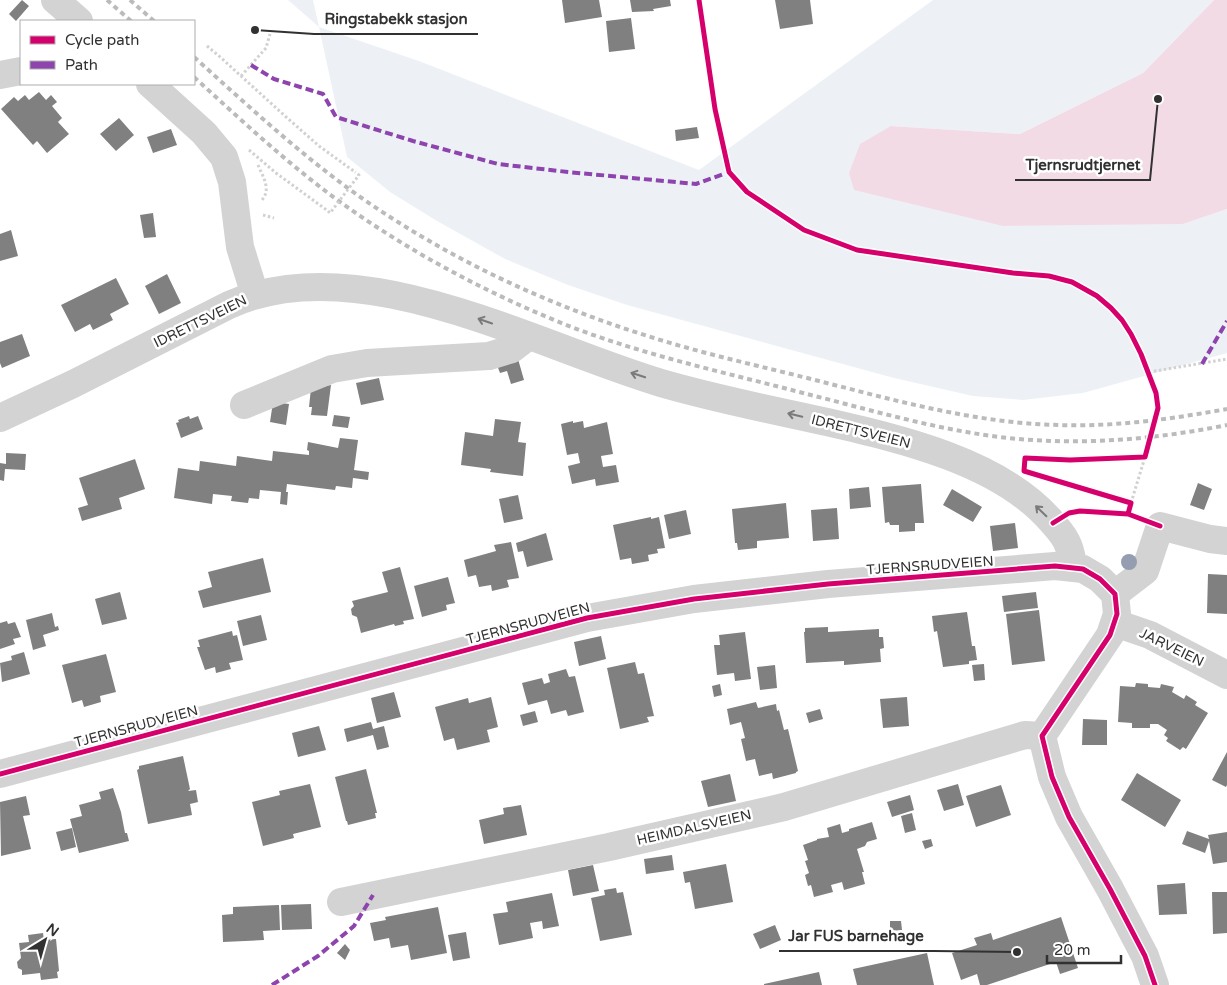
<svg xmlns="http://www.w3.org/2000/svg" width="1227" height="985" font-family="'Varela Round',sans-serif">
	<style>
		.green { fill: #edf1f6 }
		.water { fill: #f3dbe6 }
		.building { fill: #808080 }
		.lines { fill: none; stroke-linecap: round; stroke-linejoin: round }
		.path { stroke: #d1d1d1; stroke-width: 3; stroke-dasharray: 2.5 2.5; stroke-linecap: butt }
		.minor { stroke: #d3d3d3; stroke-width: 28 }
		.rail { stroke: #bbb; stroke-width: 4; stroke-dasharray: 5 4; stroke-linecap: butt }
		.path-bridge { stroke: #d1d1d1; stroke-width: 3; stroke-dasharray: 2.5 2.5; stroke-linecap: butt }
		.quiet { stroke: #8e44ad; stroke-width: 4; stroke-dasharray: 8 4; stroke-linecap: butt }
		.cycleway-casing { stroke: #fff; stroke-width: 8 }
		.cycleway { stroke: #d6006c; stroke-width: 5 }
		.tree { fill: #949eb0 }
		.oneway { stroke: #7a7a7a }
		.labels { text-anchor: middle; stroke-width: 5; stroke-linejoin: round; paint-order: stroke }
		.street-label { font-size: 14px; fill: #313131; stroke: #fff }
		.leader { fill: none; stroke: #313131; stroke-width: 2 }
		.callout-dot { fill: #313131; stroke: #fff; stroke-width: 2 }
		.callout-label { font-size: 15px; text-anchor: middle; font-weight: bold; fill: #313131; stroke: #fff; stroke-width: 5; stroke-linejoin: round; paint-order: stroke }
	</style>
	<rect width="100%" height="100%" fill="#fff"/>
	<path class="green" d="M288,0H313L319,27L419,61L699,170L933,0H1214L1143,73L1020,134L891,126L1183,224L1227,209V353L1083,393L1023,400L973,396L894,378L627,305L568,285L505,259L437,221L390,192L347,157L319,27Z"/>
	<path class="water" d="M1214,0H1227V209L1183,224L1003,226L854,190L849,173L860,144L891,126L1020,134L1143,73Z"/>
	<path class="building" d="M22,0L29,6L16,21L9,14Z
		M562,0H599L602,17L565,23Z
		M630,0H670L671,6L653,9L654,11L632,12Z
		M775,0H810L813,24L780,29Z
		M631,18L635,49L609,52L606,21Z
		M39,92L46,100L51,95L57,102L52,106L62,118L58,122L69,134L47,153L37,141L33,145L1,109L14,97L18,101L25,95L29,100Z
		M119,118L134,135L116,151L100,134Z
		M697,127L699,138L676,141L675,130Z
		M171,129L177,145L153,153L147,137Z
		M153,213L156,237L144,238L140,215Z
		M11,230L18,256L0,261V234Z
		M167,274L181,303L159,314L145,286Z
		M116,278L129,304L110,314L113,320L93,330L90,324L75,332L61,305Z
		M22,334L30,356L2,368L0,363V342Z
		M518,359L524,380L511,384L507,371L500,373L497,365Z
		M379,378L384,400L361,405L356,383Z
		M331,385L327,416L311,415L312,407H309L311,388Z
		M273,402L289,404L286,425L270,422Z
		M334,415L350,417L348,428L332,426Z
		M189,416L190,419L198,416L203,429L181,438L176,423L179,422L178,420Z
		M495,419L521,422L518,442L526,443L523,476L490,472L491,469L461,465L465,432L493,436Z
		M573,421V423L583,421L584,428L607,422L613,454L601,456L603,467L616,465L619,482L596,486L595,479L572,484L568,466L580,463L578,453L567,455L561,424Z
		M340,438L358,440L354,470L369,472L368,480L353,478L352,488L336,486L335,490L287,484L286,492H288L287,505L280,504L281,492L260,490L259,499L249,498L248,503L231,501L232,496L213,494L212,504L174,498L178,468L199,471L200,461L236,466L237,456L272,461L273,451L309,455V451L307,450L308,442L338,448Z
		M6,453L26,454L25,470L5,469L4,481L0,480V463L6,464Z
		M135,459L145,489L119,498L122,509L82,521L78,508L88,505L79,478Z
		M1198,483L1212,489L1204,510L1190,505Z
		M921,484L924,523H915V531L899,532V525H890L889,522L885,523L882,487Z
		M869,487L871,507L850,509L849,489Z
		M952,489L982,507L973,522L943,505Z
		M518,495L523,519L504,523L499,499Z
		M786,503L789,538L757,541V548L738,550L737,543H735L732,509Z
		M837,508L839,539L813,541L811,510Z
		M686,510L691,534L669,539L664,515Z
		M651,517V519L659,517L665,548L657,549L658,553L648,555L649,561L632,564L631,558L620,560L613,525Z
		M1015,523L1018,548L993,551L990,526Z
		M546,533L553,560L527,567L523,551L518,552L516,543Z
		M511,542L519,578L507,580L509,587L492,591L491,585L479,587L476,575L468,577L464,560L496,551L494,545Z
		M263,558L271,592L203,608L198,591L212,587L208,572Z
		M400,567L414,619L403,621L404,624L395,626L394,624L361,633L357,617L352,615L351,609L354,606L352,601L388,592L382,572Z
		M1208,574L1227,575V614L1207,613Z
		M448,577L455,603L446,605L447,610L422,617L414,586Z
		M120,592L127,619L102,625L95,599Z
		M1036,592L1038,608L1004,612L1002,596Z
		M1039,610L1045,661L1012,665L1006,614Z
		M967,612L972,646H975L977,660L969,661V664L943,667L937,631L934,632L932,616Z
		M52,613L55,627L58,626L59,630L43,635L46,646L33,650L26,620Z
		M261,615L267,640L243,646L237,621Z
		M7,621L8,624L15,622L21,637L13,639L15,644L0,649V623Z
		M828,627V632L879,629V637H883L884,648L880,649L881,662L844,665V661L806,663L804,632H805V628Z
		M232,631L233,636L237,635L243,660L229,663L231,669L216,673L215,667L205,670L197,647H200L198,640Z
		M745,632L751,679L735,681L734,673L717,675L714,645H720L719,635Z
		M601,636L606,659L579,666L574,642Z
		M24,652L30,674L2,682L0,663L12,660L11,656Z
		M106,654L116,692L100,696L101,702L84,707L82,700L72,703L62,665Z
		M635,662L638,674L644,673L654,716L647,717L649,722L620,729L607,668Z
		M984,664L985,680L974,681L972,665Z
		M775,665L777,688L760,690L757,667Z
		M566,669L569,677L575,676L584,712L568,716L566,710L551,714L547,700L528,705L522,683L542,678L544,684L550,682L548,674Z
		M1136,683L1148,684V687L1160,688L1161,684L1174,687L1172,692L1184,699L1186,695L1197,702L1195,705L1208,713L1186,749L1183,747L1180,750L1166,741L1168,738L1164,735L1167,730L1158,724H1150V728H1132V723L1118,722L1120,686L1135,687Z
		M720,684L722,695L714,697L712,686Z
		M394,692L401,717L377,723L371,698Z
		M491,697L498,727L487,730L490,742L457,750L454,738L444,741L435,707L468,698L469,703Z
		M907,697L909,726L883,728L880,699Z
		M756,702L758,708L776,704L777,711L779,710L784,730L788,729L798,771L796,772V773L773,779L772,773L759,776L755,759L746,761L741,739L745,738L741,722L730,725L727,709Z
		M820,709L823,719L809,723L806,713Z
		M535,711L538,722L523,726L520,715Z
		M1083,719L1107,720V745H1082Z
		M371,722L373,729L384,726L389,747L377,750L373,735L347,742L344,729Z
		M319,726L326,750L298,757L292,733Z
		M1227,752V785L1226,787L1212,780Z
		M183,756L190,789L188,791L196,790L198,802L190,804L192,815L148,824L137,770L139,769V766Z
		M366,769L377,813H375L376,818L348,825L347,821H346L335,777Z
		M1137,773L1181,800L1165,827L1121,800Z
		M730,774L736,801L708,807L701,781Z
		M310,784L321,827L293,834L294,838L263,846L252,802L280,795L279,791Z
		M958,784L964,805L944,811L937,790Z
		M1001,785L1011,815L976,827L966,796Z
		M113,788L121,812L125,833H127L129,841L79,853L70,819L82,816L79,805L101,799L99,792Z
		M910,795L914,810L892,817L887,802Z
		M26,796L30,815L23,816L31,849L1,856L0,802Z
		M521,805L527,835L484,844L479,820L504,814L503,808Z
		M912,813L916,830L905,833L901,816Z
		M872,822L877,839L867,842L865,846L857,849L864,872H862L865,884L844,890L842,882L831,885L833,892L814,897L811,885L808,886L805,875L809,873L805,861L808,860L803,845L817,840V839L829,837L827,828L840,824L842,833L849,831V829Z
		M72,828L76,847L61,851L56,832Z
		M1187,831L1209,839L1208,835L1227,832V862L1213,864L1209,841L1205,853L1182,844Z
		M931,839L933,846L925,849L922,841Z
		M672,855L674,870L646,874L644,859Z
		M726,864L733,902L695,909L690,882L685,883L683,872Z
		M593,865L599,891L573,896L568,870Z
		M1185,883L1187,914L1159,915L1157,885Z
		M616,888L617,893L623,892L632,935L600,941L591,898L605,895L604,890Z
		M1212,892H1227V933L1213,934Z
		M552,893L559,926L543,929L542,921L530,923L533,938L499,945L493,914L508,912L506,902Z
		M311,904L312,929L282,930L281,905Z
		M279,905L280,930L263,931L264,940L223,942L222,915L233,914V907Z
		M438,907L447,953L411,960L408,945L391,948L389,938L374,941L370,923L386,920L385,917Z
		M1061,917L1078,968L1060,974L1056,962L987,985H980L977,974L961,980L952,953L977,945L974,938L991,933L993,940Z
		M890,921H901L902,930L890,931Z
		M775,925L781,940L760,949L753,934Z
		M466,932L470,958L453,961L448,935Z
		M43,933L44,940L56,939L59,971L57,972L58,978L41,980L40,973L22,975V970L18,968L17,962L21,958L19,943L29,942L28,935Z
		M345,944L350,950L345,960L337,953Z
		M927,953L934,985H857L853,969Z
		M819,972L822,985H764V984Z"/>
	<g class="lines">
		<path class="path" d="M207,46L219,56L285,116L319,146L355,172
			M241,76L266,48L270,34
			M249,150L276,173L328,211
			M258,165C263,177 272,190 261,201
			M263,215L274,218
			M1149,372L1227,359
			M1131,503L1145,457"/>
		<path class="minor" d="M55,0L79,21
			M0,75L21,71
			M150,84L204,133L224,157L232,182L240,247L255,295
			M244,405L332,369L367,363L489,356L512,349L529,336
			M0,418L73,384L229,305C358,246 536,346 661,383C716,399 772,410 827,422C901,439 1001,462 1052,522C1058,529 1065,536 1068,545C1071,552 1072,560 1074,567
			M1115,594L1145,571L1160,526L1210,539L1227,541
			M1115,623L1150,635L1227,675
			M0,774L587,618L694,599L828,584L1055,566L1083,569L1100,579L1115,594L1117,614L1110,635L1042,736L1052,777L1069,817L1110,889L1145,956L1155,985
			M341,902L609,847L784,807L1025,735L1042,736"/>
		<path class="rail" d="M107,0L131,21
			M130,0L154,21
			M194,57C256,113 317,170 387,215C470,269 560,309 654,338C708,355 764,367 819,381C897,401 976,423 1058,425C1115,427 1171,419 1227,409
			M194,77C240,119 286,162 336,199C409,252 490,295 574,328C648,356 727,373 803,393C863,408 924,426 985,435C1066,447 1147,441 1227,425"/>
		<path class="path-bridge" d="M328,211L330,213L359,175L355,172"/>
		<path class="quiet" d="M251,65L274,79L323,94L336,117L413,141L498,164L568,172L696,184L729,172
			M1202,364L1227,321
			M272,985L318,956L354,926L373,895"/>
		<g class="cycleway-casing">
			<path id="cycleway" d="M699,0L715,109L729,172L747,192L804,230L857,250L1013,273L1049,276L1072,282L1097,296L1111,308L1122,320L1131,334L1141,354L1156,393L1158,408L1145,457L1070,460L1025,458L1024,471L1131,503L1128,514
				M1053,523L1069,513L1080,511L1128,514L1160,526
				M0,774L587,618L694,599L828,584L1055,566L1083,569L1100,579L1115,594L1117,614L1110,635L1042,736L1052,777L1069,817L1110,889L1145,956L1155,985"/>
		</g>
		<use href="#cycleway" class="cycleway"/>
	</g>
	<circle class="tree" cx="1129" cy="562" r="8"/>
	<defs><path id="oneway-shaft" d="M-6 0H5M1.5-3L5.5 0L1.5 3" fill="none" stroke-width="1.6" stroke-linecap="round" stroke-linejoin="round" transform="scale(1.25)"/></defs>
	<g class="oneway">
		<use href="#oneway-shaft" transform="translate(485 321) rotate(-161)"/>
		<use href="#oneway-shaft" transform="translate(638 375) rotate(-162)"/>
		<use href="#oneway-shaft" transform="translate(795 415) rotate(-167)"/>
		<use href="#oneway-shaft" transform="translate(1041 511) rotate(-136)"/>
	</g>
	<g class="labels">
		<g class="street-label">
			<text transform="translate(200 321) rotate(-26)" y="5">IDRETTSVEIEN</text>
			<text transform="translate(861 431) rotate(14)" y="5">IDRETTSVEIEN</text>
			<text transform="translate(930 565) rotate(-4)" y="5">TJERNSRUDVEIEN</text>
			<text transform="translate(528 623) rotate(-15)" y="5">TJERNSRUDVEIEN</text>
			<text transform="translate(1172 647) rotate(26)" y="5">JARVEIEN</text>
			<text transform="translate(136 726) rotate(-15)" y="5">TJERNSRUDVEIEN</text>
			<text transform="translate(694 827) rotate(-13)" y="5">HEIMDALSVEIEN</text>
		</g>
	</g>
	<path class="leader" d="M255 30L314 34H478M1158 99L1150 180H1015M1017 952L934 951H779"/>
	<g class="callout-dot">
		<circle cx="255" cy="30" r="5"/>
		<circle cx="1158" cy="99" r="5"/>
		<circle cx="1017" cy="952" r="5"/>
	</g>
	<g class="callout-label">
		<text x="396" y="24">Ringstabekk stasjon</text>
		<text x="1083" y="170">Tjernsrudtjernet</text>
		<text x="856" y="941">Jar FUS barnehage</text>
	</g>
	<rect x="20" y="20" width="175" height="65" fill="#ffffff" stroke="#adadad"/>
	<rect x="30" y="36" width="25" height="8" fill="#d6006c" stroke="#adadad"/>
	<text x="65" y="45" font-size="15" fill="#313131">Cycle path</text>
	<rect x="30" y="61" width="25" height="8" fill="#8e44ad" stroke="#adadad"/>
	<text x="65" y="70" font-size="15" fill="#313131">Path</text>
	<g transform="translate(45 940) rotate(37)" stroke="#ffffff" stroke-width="4" paint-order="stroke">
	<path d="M0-4L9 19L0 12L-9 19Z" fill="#313131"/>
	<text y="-8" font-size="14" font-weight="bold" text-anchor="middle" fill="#313131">N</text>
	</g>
	<path d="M1047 955v8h74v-8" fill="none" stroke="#313131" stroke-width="2.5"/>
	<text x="1054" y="955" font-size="15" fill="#313131" stroke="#ffffff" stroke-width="4" paint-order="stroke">20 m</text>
</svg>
